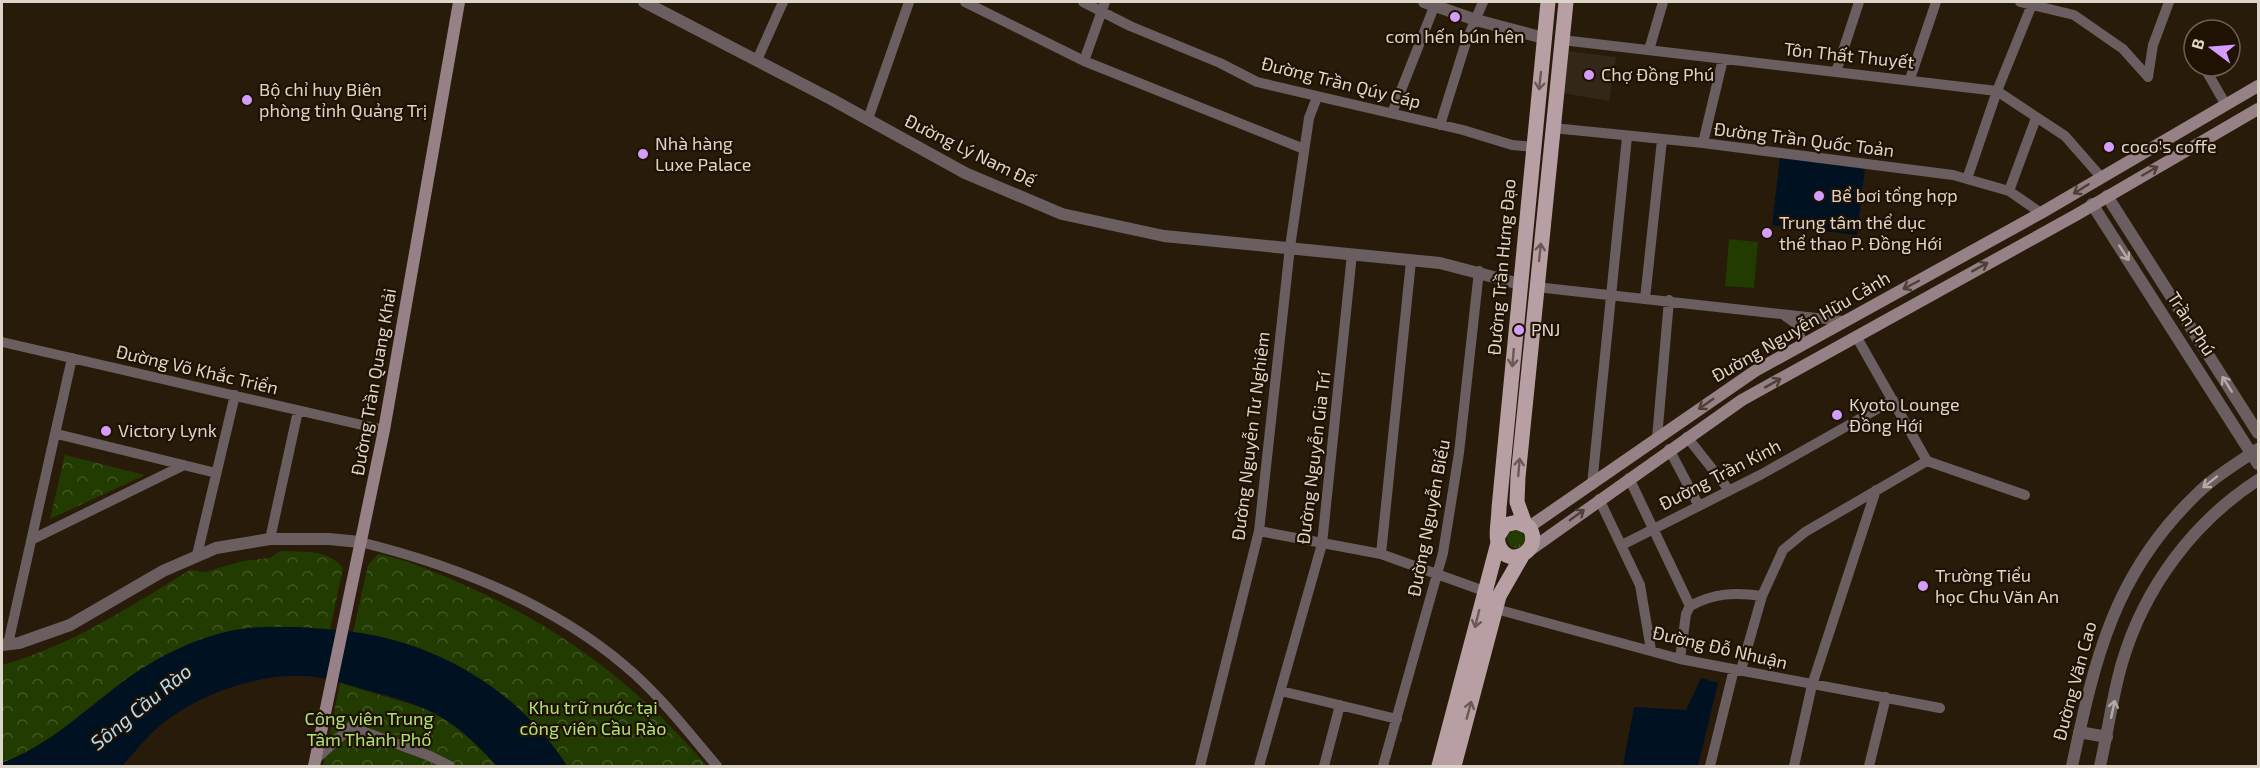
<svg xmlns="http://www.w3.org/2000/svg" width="2260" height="768" font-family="'Exo 2',sans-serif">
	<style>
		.commercial { fill: #322718 }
		.grass { fill: url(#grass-tufts) }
		.forest { fill: url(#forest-crowns) }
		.pitch { fill: #223b00 }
		.water { fill: #012 }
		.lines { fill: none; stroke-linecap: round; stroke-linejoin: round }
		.minor { stroke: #6a5e60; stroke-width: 10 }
		.tertiary { stroke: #6a5e60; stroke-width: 12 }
		.secondary { stroke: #968286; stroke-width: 12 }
		.primary { stroke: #b79fa3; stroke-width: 15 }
		.oneway { stroke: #6b5853 }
		.oneway2 { stroke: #4f3f37 }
		.oneway3 { stroke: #b5aba5 }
		.poi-dot { fill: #d49cfb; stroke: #1f1203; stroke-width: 2 }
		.labels { text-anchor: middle; stroke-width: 4.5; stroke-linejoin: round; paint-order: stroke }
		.poi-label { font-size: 18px; fill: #ded5ca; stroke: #1f1203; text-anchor: start }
		.street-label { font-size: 18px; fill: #ded5ca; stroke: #1f1203 }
		.park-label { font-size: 18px; fill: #aee376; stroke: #1f1203 }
		.water-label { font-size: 20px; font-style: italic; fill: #b3dbfa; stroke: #1f1203 }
	</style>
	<defs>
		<pattern id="grass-tufts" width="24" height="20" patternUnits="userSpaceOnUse" patternTransform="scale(1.5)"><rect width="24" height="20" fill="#223b00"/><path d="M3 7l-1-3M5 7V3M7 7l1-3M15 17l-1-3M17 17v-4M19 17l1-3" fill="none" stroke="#425624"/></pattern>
		<pattern id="forest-crowns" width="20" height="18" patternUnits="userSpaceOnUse" patternTransform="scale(1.5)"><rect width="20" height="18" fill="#223b00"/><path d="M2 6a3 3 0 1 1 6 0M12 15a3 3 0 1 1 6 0" fill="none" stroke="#425624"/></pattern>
	</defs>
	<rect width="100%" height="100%" fill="#281b0a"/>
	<path class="commercial" d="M1568,51L1616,57L1609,101L1562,93Z"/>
	<path class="grass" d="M1507 539a9 9 0 1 1 18 0a9 9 0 1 1-18 0Z"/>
	<path class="forest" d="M65,455L145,475L50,519Z
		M280,551C303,552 328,549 343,568L330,630L299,627L117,686L51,738L23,755L2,763V665C71,646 129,607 190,570L205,572L243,561L270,558Z
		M378,554C406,559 434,572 460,583C559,626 637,684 707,766H567C521,693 439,642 353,633L368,565Z
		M340,683L437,712L468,735L497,766H323Z"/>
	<path class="pitch" d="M1729,239L1758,242L1754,288L1725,286Z"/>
	<path class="water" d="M1780,157L1865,167L1857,235L1772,225Z
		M299,627C322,629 345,630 367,634C449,649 523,697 567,766H497C453,718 430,706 366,690C352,686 337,681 322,678C269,668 196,693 156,729C144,740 133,754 122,766H2V763C46,746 79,716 116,687C151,659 202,633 248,628C265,626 282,627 299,627Z
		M1701,678L1718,683L1698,766H1623L1634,707L1686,710Z"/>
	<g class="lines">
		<path class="minor" d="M965,2L1084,61L1304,149
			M1083,2L1130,26L1220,63L1257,82L1463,130L1512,145L1533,147
			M2020,2L2074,15L2123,49L2148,77
			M1562,40L1997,91L2065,136L2101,177
			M1649,50L1663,2
			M757,60L783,2
			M1084,61L1105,2
			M2204,67L2226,105
			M1836,72L1859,2
			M2148,77L2153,45L2169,2
			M1910,79L1936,2
			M1392,113L1436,2
			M868,119L909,2
			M1440,125L1466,42L1483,2
			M1553,128L1703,143L1953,175L2009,191L2041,213
			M1703,143L1723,59
			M1967,179L1997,91L2033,2
			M2009,191L2036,118
			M1536,287L1844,321
			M1645,299L1662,140
			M1785,316L1795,323L1803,344
			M1856,336L1927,461
			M2,342L384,430
			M57,434L216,473
			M1687,437L1729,490
			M1657,438L1669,300
			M1669,449L1699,506
			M1927,461L2025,495
			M1629,478L1690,606
			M1592,485L1627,137
			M1599,499L1640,585L1651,650
			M1259,531L1381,554L1484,591
			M33,539L184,465
			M270,539L298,411
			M360,542C454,565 549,602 624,665C659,694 688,732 717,766
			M1622,545L1762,474L1893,400
			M1381,554L1411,261
			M197,555L235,395
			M1690,606C1714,593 1735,592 1762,596
			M1496,609L1680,659L1940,708
			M8,644L72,358
			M1680,659L1686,614L1690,606
			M1741,670L1762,596L1783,550L1805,532L1927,461
			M1281,691L1397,719
			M316,759L351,727L430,756L450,766
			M1200,766L1259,531L1290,247L1309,118L1317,97
			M1259,766L1322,544L1352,254
			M1324,766L1340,705
			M1383,766L1443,553L1459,453L1479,271
			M1710,766L1734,669
			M1794,766L1812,685L1876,490
			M1869,766L1886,697"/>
		<path class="tertiary" d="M644,2L831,99L965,173L1062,214L1164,236L1440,263L1520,284
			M1424,2L1476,20L1544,38
			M2107,196L2258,433
			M2092,204L2258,464
			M2,645L19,643L70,625L163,571L216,548L270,539H329L360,542
			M2079,732L2107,737
			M2072,766C2095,658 2114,572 2199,492C2216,475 2238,463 2258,449
			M2100,766C2108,732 2112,697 2122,663C2144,588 2193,522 2258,480"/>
		<path class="secondary" d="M1529,527L1755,371L2041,213L2258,86
			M1530,550L1742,400L2076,215L2258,109
			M314,766L384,430L459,2"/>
		<path class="primary" d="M1525,524L1517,502L1518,477L1566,2
			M1498,536L1505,525L1517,522L1529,527C1544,550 1509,570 1499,546C1495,536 1499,519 1499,508L1548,2
			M1439,766L1498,543
			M1454,766L1499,596L1522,556"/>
	</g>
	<defs><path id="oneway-shaft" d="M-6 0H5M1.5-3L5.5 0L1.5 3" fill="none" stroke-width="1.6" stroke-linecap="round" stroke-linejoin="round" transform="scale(1.5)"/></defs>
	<g class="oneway">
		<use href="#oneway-shaft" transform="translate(1540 81) rotate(96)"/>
		<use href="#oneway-shaft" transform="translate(1540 252) rotate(-84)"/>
		<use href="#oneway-shaft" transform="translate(1513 358) rotate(95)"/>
		<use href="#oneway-shaft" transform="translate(1519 467) rotate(-85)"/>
		<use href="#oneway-shaft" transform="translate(1477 619) rotate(104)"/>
		<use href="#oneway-shaft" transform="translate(1469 710) rotate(-75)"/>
	</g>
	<g class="oneway2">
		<use href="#oneway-shaft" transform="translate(2150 171) rotate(-30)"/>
		<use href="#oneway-shaft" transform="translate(2081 189) rotate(148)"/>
		<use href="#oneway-shaft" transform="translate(1980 267) rotate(-29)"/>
		<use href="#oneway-shaft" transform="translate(1911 285) rotate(152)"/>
		<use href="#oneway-shaft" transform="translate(1773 383) rotate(-29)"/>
		<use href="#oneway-shaft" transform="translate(1706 404) rotate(145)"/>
		<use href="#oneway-shaft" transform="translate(1577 515) rotate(-36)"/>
	</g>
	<g class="oneway3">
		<use href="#oneway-shaft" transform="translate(2124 253) rotate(57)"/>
		<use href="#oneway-shaft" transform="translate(2227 384) rotate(-122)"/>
		<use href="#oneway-shaft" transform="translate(2210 482) rotate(142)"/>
		<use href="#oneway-shaft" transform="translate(2113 709) rotate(-78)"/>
	</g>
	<g class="poi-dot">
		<circle cx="1455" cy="17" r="6"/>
		<circle cx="1589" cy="75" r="6"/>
		<circle cx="247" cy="100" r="6"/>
		<circle cx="2109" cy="147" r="6"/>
		<circle cx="643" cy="154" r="6"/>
		<circle cx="1819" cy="196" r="6"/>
		<circle cx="1767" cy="233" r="6"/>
		<circle cx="1519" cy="330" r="6"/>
		<circle cx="1837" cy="415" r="6"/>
		<circle cx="106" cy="431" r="6"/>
		<circle cx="1923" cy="586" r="6"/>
	</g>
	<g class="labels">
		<g class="poi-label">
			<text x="1455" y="43" text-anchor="middle">cơm hến bún hên</text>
			<text x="1601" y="81">Chợ Đồng Phú</text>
			<text x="259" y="96">Bộ chỉ huy Biên<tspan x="259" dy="21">phòng tỉnh Quảng Trị</tspan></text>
			<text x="655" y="150">Nhà hàng<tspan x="655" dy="21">Luxe Palace</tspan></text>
			<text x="2121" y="153">coco's coffe</text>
			<text x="1831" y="202">Bể bơi tổng hợp</text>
			<text x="1779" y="229">Trung tâm thể dục<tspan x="1779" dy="21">thể thao P. Đồng Hới</tspan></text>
			<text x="1531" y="336">PNJ</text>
			<text x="1849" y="411">Kyoto Lounge<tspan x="1849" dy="21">Đồng Hới</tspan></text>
			<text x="118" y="437">Victory Lynk</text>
			<text x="1935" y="582">Trường Tiểu<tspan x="1935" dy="21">học Chu Văn An</tspan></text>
		</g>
		<g class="street-label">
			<text transform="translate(1849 56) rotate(6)" y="6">Tôn Thất Thuyết</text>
			<text transform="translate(1341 83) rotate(14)" y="6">Đường Trần Qúy Cáp</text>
			<text transform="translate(1804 140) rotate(7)" y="6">Đường Trần Quốc Toản</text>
			<text transform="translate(970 151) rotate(26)" y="6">Đường Lý Nam Đế</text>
			<text transform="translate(1502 267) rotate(-85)" y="6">Đường Trần Hưng Đạo</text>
			<text transform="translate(2191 324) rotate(57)" y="6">Trần Phú</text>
			<text transform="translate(1801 327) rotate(-30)" y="6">Đường Nguyễn Hữu Cảnh</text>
			<text transform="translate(197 370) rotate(13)" y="6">Đường Võ Khắc Triển</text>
			<text transform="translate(374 382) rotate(-80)" y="6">Đường Trần Quang Khải</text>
			<text transform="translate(1251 436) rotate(-83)" y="6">Đường Nguyễn Tư Nghiêm</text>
			<text transform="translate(1314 458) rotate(-83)" y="6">Đường Nguyễn Gia Trí</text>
			<text transform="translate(1720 475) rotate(-27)" y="6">Đường Trần Kinh</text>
			<text transform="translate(1429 518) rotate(-79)" y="6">Đường Nguyễn Biểu</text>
			<text transform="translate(1720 648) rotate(13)" y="6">Đường Đỗ Nhuận</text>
			<text transform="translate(2075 681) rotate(-75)" y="6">Đường Văn Cao</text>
		</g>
		<g class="park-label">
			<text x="593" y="714">Khu trữ nước tại<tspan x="593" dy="21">công viên Cầu Rào</tspan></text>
			<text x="369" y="725">Công viên Trung<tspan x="369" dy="21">Tâm Thành Phố</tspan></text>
		</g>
		<g class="water-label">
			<text transform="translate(141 707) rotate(-39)" y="7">Sông Cầu Rào</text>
		</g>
	</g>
	<rect width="2260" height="768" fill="none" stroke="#ded5ca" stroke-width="6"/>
	<g transform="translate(2212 48) rotate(286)"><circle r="28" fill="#1f1203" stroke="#6b6053" stroke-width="1.5"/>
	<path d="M0-4.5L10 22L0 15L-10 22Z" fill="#d49cfb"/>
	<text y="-9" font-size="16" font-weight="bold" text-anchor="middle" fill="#ded5ca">B</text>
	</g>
</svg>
